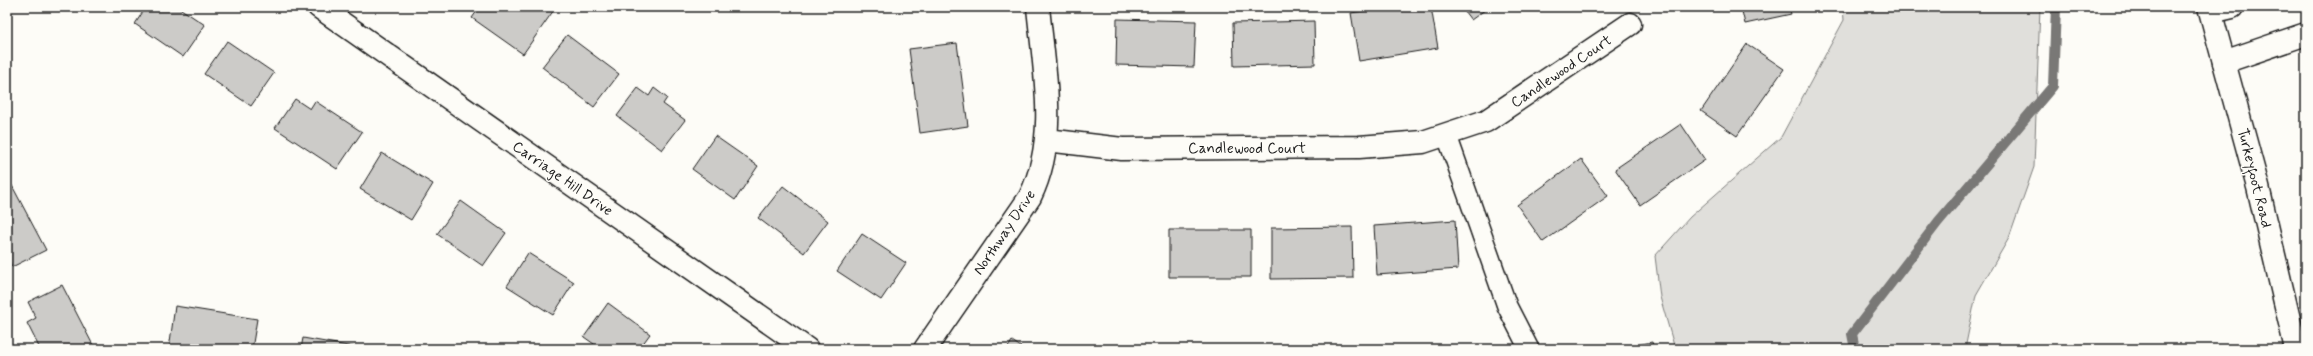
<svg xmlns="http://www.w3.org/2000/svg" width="2313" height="356" font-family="Mynerve,sans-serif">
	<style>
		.green { fill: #e0dfdb; stroke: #7e7e7c }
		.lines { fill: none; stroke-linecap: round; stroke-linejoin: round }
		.stream { stroke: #797876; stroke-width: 10 }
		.building { fill: #cccbc8; stroke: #1c1c1c }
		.lane-casing { stroke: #1c1c1c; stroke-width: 22 }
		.street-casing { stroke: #1c1c1c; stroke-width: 25 }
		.secondary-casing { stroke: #1c1c1c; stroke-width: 25 }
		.lane { stroke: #fdfcf7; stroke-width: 19 }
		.street { stroke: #fdfcf7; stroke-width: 22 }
		.secondary { stroke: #fdfcf7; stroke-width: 22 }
		.labels { text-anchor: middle; stroke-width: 3; stroke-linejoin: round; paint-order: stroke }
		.street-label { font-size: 15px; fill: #1c1c1c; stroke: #fdfcf7 }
	</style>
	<rect width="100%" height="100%" fill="#fdfcf7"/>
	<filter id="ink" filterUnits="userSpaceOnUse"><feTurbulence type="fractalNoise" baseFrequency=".025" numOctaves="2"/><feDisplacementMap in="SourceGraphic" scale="8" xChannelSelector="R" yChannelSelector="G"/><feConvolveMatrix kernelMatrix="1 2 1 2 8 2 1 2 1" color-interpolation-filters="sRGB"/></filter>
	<g filter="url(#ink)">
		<path class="green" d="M1843,7H2040L2034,167L2009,238L1976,295L1965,349H1675L1660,297L1655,256L1690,217L1781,137L1844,20Z"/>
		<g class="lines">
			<path class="stream" d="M1855,349L1852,334L1938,222L2053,86L2056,7"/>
		</g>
		<path class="building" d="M146,7H178L205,25L183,57L135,24Z
			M480,7H556L523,54L472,18Z
			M1390,7H1431L1438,48L1359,61L1351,13Z
			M1461,7H1489L1471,20Z
			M1741,7H1789L1791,14L1745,24Z
			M1117,19L1196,21L1194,67L1116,65Z
			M1314,21L1315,64L1234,66L1233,23Z
			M567,35L619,74L594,107L542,67Z
			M227,41L274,73L251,106L204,74Z
			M957,43L968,126L920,133L909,49Z
			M1747,44L1784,69L1737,136L1701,111Z
			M638,88L649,96L654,88L667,98L663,104L685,120L662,150L617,116Z
			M295,99L310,109L315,101L362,132L337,169L275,128Z
			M1681,124L1705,160L1640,205L1615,169Z
			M715,136L758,166L735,200L692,169Z
			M382,153L433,184L411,220L360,189Z
			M1581,159L1608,196L1543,242L1517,205Z
			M8,178L46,250L12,267L7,257Z
			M783,186L828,221L804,253L758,218Z
			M461,201L506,233L483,266L437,234Z
			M1455,220L1458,269L1377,275L1374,226Z
			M1352,227L1353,278L1271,279V228Z
			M1169,230H1251V277H1169Z
			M862,234L906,263L881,300L837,271Z
			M528,253L574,282L553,315L507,286Z
			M62,285L95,349H40L27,323L36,318L28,302Z
			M608,303L650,334L639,349H601L584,337Z
			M175,306L257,319L252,349H169Z
			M303,338L365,349H301Z
			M1012,341L1024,349H1007Z
			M1652,342L1654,349H1617Z"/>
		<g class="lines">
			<g class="lane-casing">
				<path id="lane" d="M1447,136L1507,306L1529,349"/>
			</g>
			<g class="street-casing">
				<path id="street" d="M319,7L807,349
					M2211,12L2232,7
					M2224,62L2306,34
					M1047,140L1122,149L1359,147L1423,142L1486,121L1630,24
					M925,349L1030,197C1059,138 1044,70 1038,7"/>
			</g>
			<g class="secondary-casing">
				<path id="secondary" d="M2209,7L2258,187L2296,349"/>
			</g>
			<use href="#lane" class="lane"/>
			<use href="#street" class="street"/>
			<use href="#secondary" class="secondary"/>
		</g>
	</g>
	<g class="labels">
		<g class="street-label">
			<text transform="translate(1561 71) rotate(-34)" y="5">Candlewood Court</text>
			<text x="1247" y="153">Candlewood Court</text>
			<text transform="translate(563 178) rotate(35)" y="5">Carriage Hill Drive</text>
			<text transform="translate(2255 178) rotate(76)" y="5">Turkeyfoot Road</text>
			<text transform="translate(1004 232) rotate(-56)" y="5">Northway Drive</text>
		</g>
	</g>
	<rect width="2313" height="356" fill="none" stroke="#fdfcf7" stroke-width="24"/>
	<rect x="12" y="12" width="2289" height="332" fill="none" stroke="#1c1c1c" stroke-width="1.5" filter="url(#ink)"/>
</svg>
